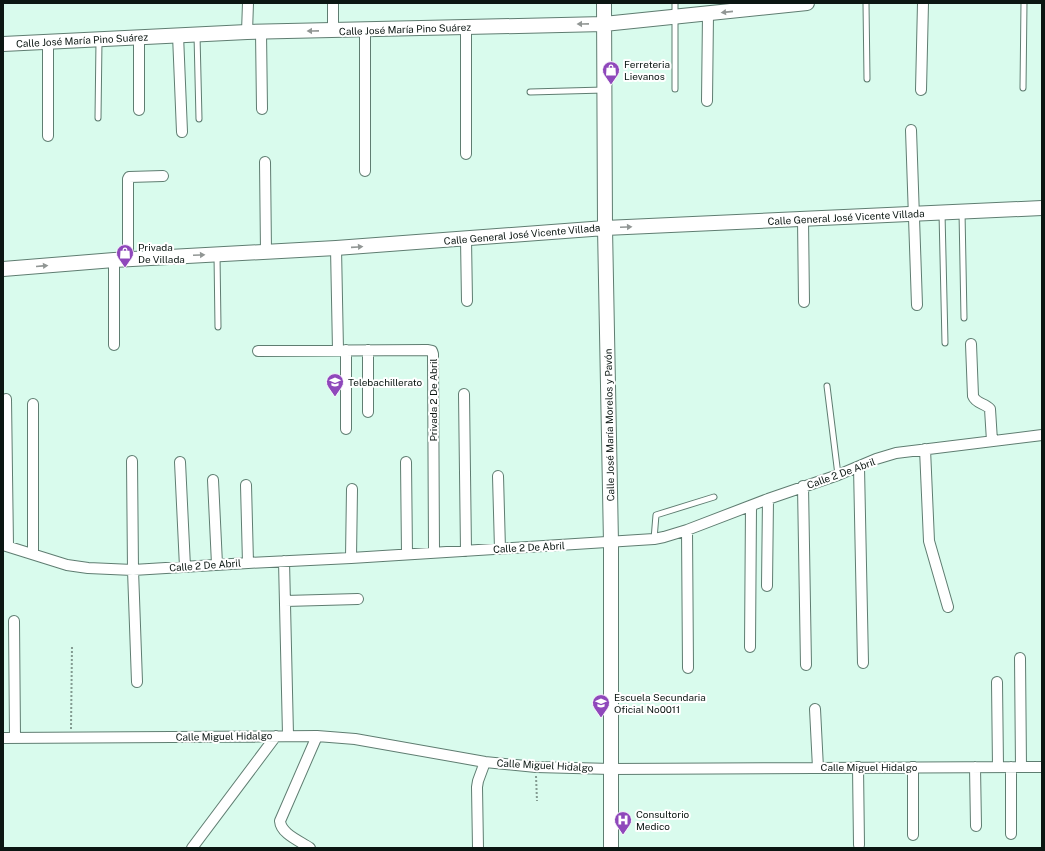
<svg xmlns="http://www.w3.org/2000/svg" width="1045" height="851" font-family="'Public Sans',sans-serif">
	<style>
		.lines { fill: none; stroke-linecap: round; stroke-linejoin: round }
		.lane-casing { stroke: #5f7d71; stroke-width: 7 }
		.street-casing { stroke: #5f7d71; stroke-width: 12 }
		.secondary-casing { stroke: #5f7d71; stroke-width: 16 }
		.path { stroke: #839b91; stroke-width: 2; stroke-dasharray: 2 2; stroke-linecap: butt }
		.lane { stroke: #fff; stroke-width: 5 }
		.street { stroke: #fff; stroke-width: 10 }
		.secondary { stroke: #fff; stroke-width: 14 }
		.oneway { fill: #919694 }
		.labels { text-anchor: middle; stroke-width: 4; stroke-linejoin: round; paint-order: stroke }
		.street-label { font-size: 10px; fill: #0b1612; stroke: #fff }
		.poi-label { font-size: 10px; fill: #0b1612; stroke: #fff; text-anchor: start }
	</style>
	<rect width="100%" height="100%" fill="#d9fbed"/>
	<g class="lines">
		<g class="lane-casing">
			<path id="lane" d="M866,3L867,79
				M197,35L199,119
				M1023,88L1024,3
				M675,89V3
				M530,92L604,90
				M98,118L99,41
				M962,212L964,318
				M942,213L945,343
				M217,255L218,327
				M827,386L838,475
				M654,539L656,515L714,497"/>
		</g>
		<g class="street-casing">
			<path id="street" d="M333,3V31
				M365,30V171
				M247,32L248,3
				M261,32L262,109
				M178,35L182,132
				M139,37V110
				M48,42V136
				M921,90L923,3
				M707,101L708,14
				M911,130L917,305
				M466,154V27
				M265,162L266,252
				M803,219L804,302
				M466,239L467,301
				M336,248L338,350
				M128,259V179L129,177L163,176
				M114,260V345
				M971,344L973,396C976,404 985,403 990,409L992,441
				M368,350V412
				M258,351L427,350L432,351L433,354L434,552
				M464,394L466,551
				M6,399L8,546
				M33,404V554
				M346,429V350
				M925,449L929,541L948,607
				M132,461L133,570L137,682
				M180,462L185,567
				M406,462L407,554
				M859,467L863,663
				M498,476L500,549
				M213,480L217,564
				M246,485L248,563
				M803,486L806,665
				M687,530L688,668
				M3,545L67,565L88,568L133,570L248,563L351,558L654,539L664,537L687,530L768,499L838,475L876,459L896,453L1042,435
				M351,558L352,489
				M284,561L288,735
				M767,586L768,499
				M285,601L358,599
				M14,621L15,738
				M750,647L751,506
				M1020,658L1021,767
				M997,682L998,767
				M815,709L818,768
				M3,738L317,736L355,739L485,762L536,767L611,769L1042,767
				M858,767L859,845
				M975,767L976,826
				M1011,834V767
				M913,835V767
				M192,848L276,736
				M310,848C300,841 281,834 280,821L317,736
				M478,848L477,787L478,781L485,762"/>
		</g>
		<g class="secondary-casing">
			<path id="secondary" d="M604,3L605,228L611,543V848
				M3,44L247,32L604,24L807,3
				M3,269L114,260L336,248L605,228L1042,208"/>
		</g>
		<path class="path" d="M71,729L72,646
			M536,776L537,801"/>
		<use href="#lane" class="lane"/>
		<use href="#street" class="street"/>
		<use href="#secondary" class="secondary"/>
	</g>
	<defs><path id="oneway-solid" d="M-6-.8H1V-3.2L6.5 0L1 3.2V.8H-6Z"/></defs>
	<g class="oneway">
		<use href="#oneway-solid" transform="translate(727 12) rotate(174)"/>
		<use href="#oneway-solid" transform="translate(583 24) rotate(179)"/>
		<use href="#oneway-solid" transform="translate(313 31) rotate(179)"/>
		<use href="#oneway-solid" transform="translate(626 227) rotate(-3)"/>
		<use href="#oneway-solid" transform="translate(357 247) rotate(-4)"/>
		<use href="#oneway-solid" transform="translate(199 255) rotate(-3)"/>
		<use href="#oneway-solid" transform="translate(42 266) rotate(-5)"/>
	</g>
	<defs>
		<g id="shop-pin" transform="scale(0.9)"><path d="M0 17L-7.5 6A9.5 9.5 0 1 1 7.5 6Z" fill="#8f48bb" stroke="#fff"/><path d="M-5-2.5h2.3a2.7 3.5 0 0 1 5.4 0H5L5.5 6h-11ZM-1.5-2.5h3a1.5 2.3 0 0 0-3 0Z" fill="#fff"/></g>
		<g id="school-pin" transform="scale(0.9)"><path d="M0 17L-7.5 6A9.5 9.5 0 1 1 7.5 6Z" fill="#8f48bb" stroke="#fff"/><path d="M0-5L7-2L0 1L-7-2ZM-4 1L0 2.5L4 1V4Q0 6-4 4Z" fill="#fff"/></g>
		<g id="hospital-pin" transform="scale(0.9)"><path d="M0 17L-7.5 6A9.5 9.5 0 1 1 7.5 6Z" fill="#8f48bb" stroke="#fff"/><path d="M-5-5h3v3.5h4V-5h3V5h-3V1.5h-4V5h-3Z" fill="#fff"/></g>
	</defs>
	<g fill-rule="evenodd">
		<use href="#shop-pin" x="611" y="70"/>
		<use href="#shop-pin" x="125" y="253"/>
		<use href="#school-pin" x="335" y="382"/>
		<use href="#school-pin" x="601" y="703"/>
		<use href="#hospital-pin" x="623" y="820"/>
	</g>
	<g class="labels">
		<g class="street-label">
			<text transform="translate(405 29) rotate(-2)" y="4">Calle José María Pino Suárez</text>
			<text transform="translate(82 40) rotate(-3)" y="4">Calle José María Pino Suárez</text>
			<text transform="translate(846 217) rotate(-3)" y="4">Calle General José Vicente Villada</text>
			<text transform="translate(522 234) rotate(-5)" y="4">Calle General José Vicente Villada</text>
			<text transform="translate(433 400) rotate(-90)" y="4">Privada 2 De Abril</text>
			<text transform="translate(609 425) rotate(-91)" y="4">Calle José María Morelos y Pavón</text>
			<text transform="translate(841 473) rotate(-20)" y="4">Calle 2 De Abril</text>
			<text transform="translate(529 547) rotate(-3)" y="4">Calle 2 De Abril</text>
			<text transform="translate(205 565) rotate(-4)" y="4">Calle 2 De Abril</text>
			<text transform="translate(224 736) rotate(-1)" y="4">Calle Miguel Hidalgo</text>
			<text transform="translate(545 765) rotate(3)" y="4">Calle Miguel Hidalgo</text>
			<text x="869" y="771">Calle Miguel Hidalgo</text>
		</g>
		<g class="poi-label">
			<text x="624" y="68">Ferreteria<tspan x="624" dy="12">Lievanos</tspan></text>
			<text x="138" y="251">Privada<tspan x="138" dy="12">De Villada</tspan></text>
			<text x="348" y="386">Telebachillerato</text>
			<text x="614" y="701">Escuela Secundaria<tspan x="614" dy="12">Oficial No0011</tspan></text>
			<text x="636" y="818">Consultorio<tspan x="636" dy="12">Medico</tspan></text>
		</g>
	</g>
	<rect width="1045" height="851" fill="none" stroke="#0b1612" stroke-width="8"/>
</svg>
